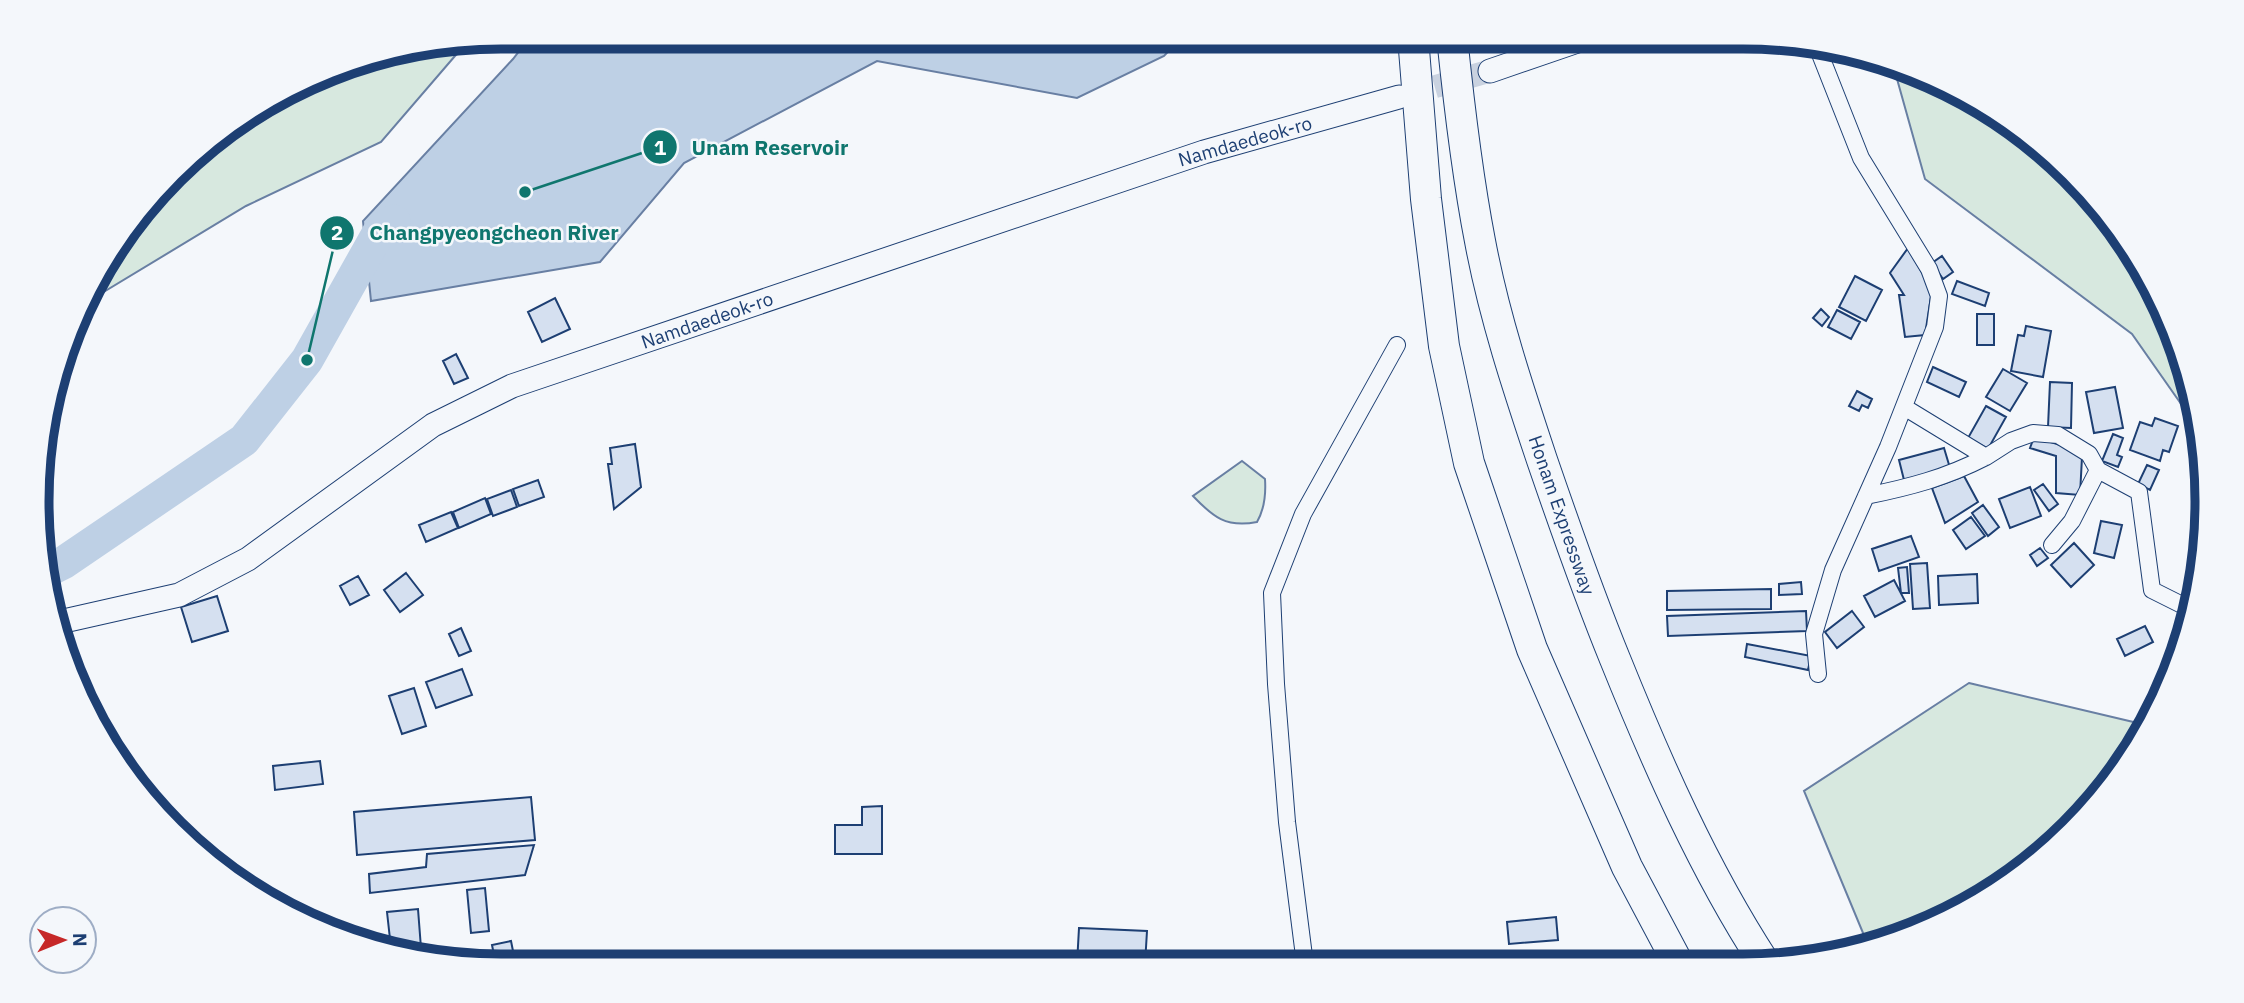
<svg xmlns="http://www.w3.org/2000/svg" width="2244" height="1003" font-family="'IBM Plex Sans',sans-serif">
	<style>
		.green { fill: #d7e8df; stroke: #687fa3; stroke-width: 2 }
		.water { fill: #bed0e5; stroke: #687fa3; stroke-width: 2 }
		.lines { fill: none; stroke-linecap: round; stroke-linejoin: round }
		.river { stroke: #bed0e5; stroke-width: 33 }
		.building { fill: #d5e0f0; stroke: #1d3f73; stroke-width: 2 }
		.secondary-tunnel { stroke: #c9d2e0; stroke-width: 23; stroke-dasharray: 23 11; stroke-linecap: butt }
		.street-casing { stroke: #1d3f73; stroke-width: 18 }
		.secondary-casing { stroke: #1d3f73; stroke-width: 25 }
		.highway-casing { stroke: #1d3f73; stroke-width: 32 }
		.street { stroke: #f4f7fb; stroke-width: 16 }
		.secondary { stroke: #f4f7fb; stroke-width: 23 }
		.highway { stroke: #f4f7fb; stroke-width: 30 }
		.labels { text-anchor: middle; stroke-width: 5; stroke-linejoin: round; paint-order: stroke }
		.street-label { font-size: 19px; fill: #1d3f73; stroke: #f4f7fb }
		.rim { fill: none; stroke: #1d3f73; stroke-width: 9 }
		.leader { fill: none; stroke: #0f766e; stroke-width: 2.5 }
		.callout-dot { fill: #0f766e; stroke: #f4f7fb; stroke-width: 2.5 }
		.mark-label { font-size: 21px; text-anchor: middle; font-weight: bold; fill: #fff }
		.callout-label { font-size: 21px; text-anchor: middle; font-weight: bold; fill: #0f766e; stroke: #f4f7fb; stroke-width: 5; stroke-linejoin: round; paint-order: stroke }
	</style>
	<rect width="100%" height="100%" fill="#f4f7fb"/>
	<path class="green" d="M467,42L381,142L246,206L87,302L99,269L195,152L269,99L352,62Z
		M1892,61L1975,99L2049,152L2111,219L2159,296L2192,382L2200,431L2132,334L1925,179Z
		M1242,461L1265,479C1266,494 1265,508 1257,522C1226,528 1213,517 1193,496Z
		M1969,683L2146,725L2129,760L2049,851L1921,931L1868,945L1804,791Z"/>
	<path class="water" d="M530,37H1182L1164,56L1077,98L877,61L684,163L600,262L371,301L363,221L513,59Z"/>
	<g class="lines">
		<path class="river" d="M43,573L63,563L244,440L307,360L380,230L394,221"/>
	</g>
	<path class="building" d="M1908,248L1932,290L1925,335L1905,337L1899,295H1904L1890,273Z
		M1942,256L1953,272L1943,279L1932,263Z
		M1855,276L1882,290L1866,321L1839,307Z
		M1957,281L1989,293L1985,306L1952,294Z
		M555,298L570,329L542,342L528,312Z
		M1821,309L1829,317L1822,326L1813,318Z
		M1837,310L1860,322L1851,339L1828,327Z
		M1977,314H1994V345H1977Z
		M2026,326L2051,331L2043,377L2011,371L2018,335L2024,336Z
		M456,354L468,378L454,384L443,361Z
		M1933,367L1966,382L1959,397L1927,382Z
		M2003,369L2027,383L2010,411L1986,397Z
		M2050,382L2072,383L2071,428L2048,427Z
		M2115,387L2123,428L2094,433L2086,392Z
		M1857,391L1872,399L1868,408L1862,405L1859,411L1849,406Z
		M1986,406L2006,417L1988,449L1968,438Z
		M2155,418L2178,426L2169,452L2163,450L2160,461L2130,450L2140,422L2152,426Z
		M2113,434L2123,438L2117,455L2122,457L2118,467L2102,461Z
		M2034,437L2077,450L2082,457L2080,495L2056,493V456L2030,448Z
		M635,444L641,487L614,509L608,464H612L610,448Z
		M1944,448L1950,468L1904,480L1899,460Z
		M2147,465L2159,470L2150,490L2138,484Z
		M1964,476L1978,502L1945,523L1932,488Z
		M538,480L544,497L519,506L513,489Z
		M2043,484L2058,504L2049,511L2034,490Z
		M2030,487L2041,516L2010,528L1999,499Z
		M511,490L517,507L493,516L487,499Z
		M485,498L491,514L459,528L453,512Z
		M1983,505L1999,527L1988,536L1972,513Z
		M451,512L458,528L426,542L419,525Z
		M1971,517L1985,536L1966,549L1953,530Z
		M2101,521L2122,525L2114,558L2094,553Z
		M1911,536L1919,557L1879,571L1872,549Z
		M2074,543L2094,565L2071,587L2051,565Z
		M2040,548L2048,558L2037,566L2030,555Z
		M1927,563L1930,608L1913,609L1910,564Z
		M1907,567L1909,593H1901L1898,568Z
		M406,573L423,595L400,612L384,590Z
		M1977,574L1978,603L1939,605L1938,576Z
		M358,576L369,595L350,605L340,586Z
		M1894,580L1905,601L1875,617L1864,596Z
		M1801,582L1802,594L1779,595V584Z
		M1771,589V609L1667,610V591Z
		M217,596L228,631L192,642L181,607Z
		M1806,611L1807,631L1668,636L1667,616Z
		M1852,611L1864,627L1837,648L1825,632Z
		M2145,626L2153,642L2125,656L2117,639Z
		M461,628L471,651L459,656L449,634Z
		M1747,644L1811,656L1808,670L1745,657Z
		M462,669L472,695L436,708L426,682Z
		M414,688L426,726L402,734L389,696Z
		M320,761L323,784L275,790L273,766Z
		M531,797L535,840L357,855L354,812Z
		M882,806V854H835V825H862V807Z
		M534,845L525,875L370,893L369,874L426,867L427,854Z
		M485,888L489,931L471,933L467,890Z
		M418,909L421,948L402,950L391,948L387,912Z
		M1556,917L1558,940L1509,944L1507,922Z
		M1079,928L1147,931L1145,964H1077Z
		M511,941L516,966L496,965L492,945Z"/>
	<g class="lines">
		<path class="secondary-tunnel" d="M1402,96L1490,71"/>
		<g class="street-casing">
			<path id="street" d="M1904,407L1986,457L2011,441L2033,433L2058,435L2089,454L2098,470L2139,492L2152,590L2192,610
				M1866,496C1910,487 1945,478 1986,457
				M2052,545L2072,521L2098,470
				M1818,674L1814,634L1833,570L1888,447L1935,327L1939,296L1929,269L1861,158L1818,49
				M1305,964L1287,822L1276,684L1272,593L1303,514L1397,345"/>
		</g>
		<g class="secondary-casing">
			<path id="secondary" d="M1490,71L1589,37
				M55,623L179,595L248,559L433,425L512,386L1204,152L1399,97"/>
		</g>
		<g class="highway-casing">
			<path id="highway" d="M1413,37L1426,199L1444,346L1469,463L1532,649L1627,867L1678,963
				M1452,37C1459,105 1467,174 1480,241C1494,316 1518,388 1542,460C1565,527 1588,593 1615,659C1657,763 1703,868 1764,962"/>
		</g>
		<use href="#street" class="street"/>
		<use href="#secondary" class="secondary"/>
		<use href="#highway" class="highway"/>
	</g>
	<g class="labels">
		<g class="street-label">
			<text transform="translate(1245 141) rotate(-16)" y="7">Namdaedeok-ro</text>
			<text transform="translate(707 320) rotate(-19)" y="7">Namdaedeok-ro</text>
			<text transform="translate(1562 515) rotate(71)" y="7">Honam Expressway</text>
		</g>
	</g>
	<path d="M0 0H2244V1003H0ZM501 49H1743A452 452 0 0 1 2195 501V502A452 452 0 0 1 1743 954H501A452 452 0 0 1 49 502V501A452 452 0 0 1 501 49Z" fill="#f4f7fb" fill-rule="evenodd"/>
	<path class="rim" d="M501 49H1743A452 452 0 0 1 2195 501V502A452 452 0 0 1 1743 954H501A452 452 0 0 1 49 502V501A452 452 0 0 1 501 49Z"/>
	<path class="leader" d="M525 192L660 147M307 360L337 233"/>
	<g class="callout-dot">
		<circle cx="525" cy="192" r="7"/>
		<circle cx="307" cy="360" r="7"/>
		<circle cx="660" cy="147" r="18"/>
		<circle cx="337" cy="233" r="18"/>
	</g>
	<g class="mark-label">
		<text x="660" y="155">1</text>
		<text x="337" y="240">2</text>
	</g>
	<g class="callout-label">
		<text x="770" y="155">Unam Reservoir</text>
		<text x="494" y="240">Changpyeongcheon River</text>
	</g>
	<g transform="translate(63 940) rotate(89)"><circle r="33" fill="#f4f7fb" stroke="#9eadc5" stroke-width="2"/>
	<path d="M0-5L12 26L0 18L-12 26Z" fill="#c62828"/>
	<text y="-10" font-size="19" font-weight="bold" text-anchor="middle" fill="#1d3f73">N</text>
	</g>
</svg>
